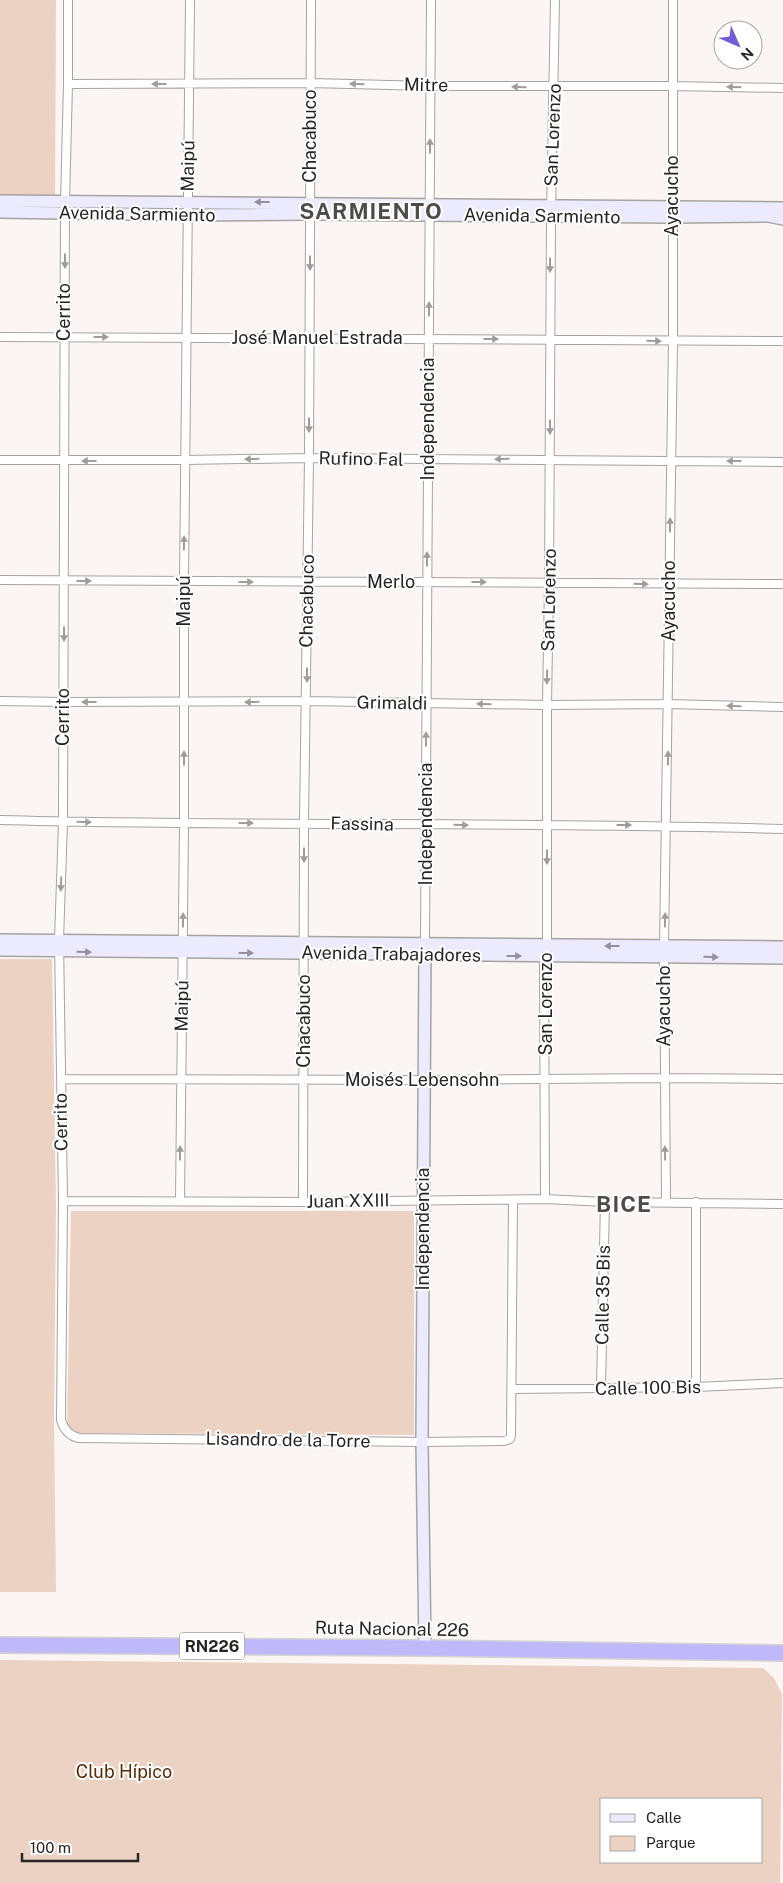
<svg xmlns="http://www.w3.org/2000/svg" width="783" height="1883" font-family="'Public Sans',sans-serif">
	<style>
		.park { fill: #ebd2c3; fill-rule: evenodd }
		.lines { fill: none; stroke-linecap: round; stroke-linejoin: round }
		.street-casing { stroke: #a7a3a0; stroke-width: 10 }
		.secondary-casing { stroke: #a7a3a0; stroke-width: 14 }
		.highway-casing { stroke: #d4d3d3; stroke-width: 18 }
		.street { stroke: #fff; stroke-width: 8 }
		.secondary { stroke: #eceafd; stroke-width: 11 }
		.highway { stroke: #c0b9f9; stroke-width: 15 }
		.oneway { fill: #9e9d9c }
		.oneway2 { fill: #93919b }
		.labels { text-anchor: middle; stroke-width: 4; stroke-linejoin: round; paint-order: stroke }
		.shield { fill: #fff; stroke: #686666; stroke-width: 1 }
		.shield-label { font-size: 16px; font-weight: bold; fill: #272524 }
		.street-label { font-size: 18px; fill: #272524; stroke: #fff }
		.park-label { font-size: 18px; fill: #592b06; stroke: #fff }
		.district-label { font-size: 22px; font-weight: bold; letter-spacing: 1px; fill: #4f4b49; stroke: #fff }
	</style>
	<rect width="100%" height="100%" fill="#fbf6f3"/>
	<path class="park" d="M0,0H56L55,201L0,199Z
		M0,959H52L56,1207L54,1418L56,1592H0Z
		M71,1211H414V1435L67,1433Z
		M0,1660L763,1668L774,1678L782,1694L780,1883H0ZM602,1799H762V1862H602Z"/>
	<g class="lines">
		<g class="street-casing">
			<path id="street" d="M68,0V84L65,202L63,822L59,940L63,1201L61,1420C64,1430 69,1436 79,1438L422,1442L504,1441L510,1439L511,1435L513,1200
				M68,84L310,83L430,86H672L783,88
				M0,337L783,341
				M0,460H185L309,458L783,462
				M0,580L783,584
				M0,701L64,702L307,701L547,705L669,704L783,707
				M0,820C261,827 522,821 783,829
				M425,945L431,0
				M61,1079L425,1080L664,1078L783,1079
				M545,1199L544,956L547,946V705L549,583L551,216L555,0
				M63,1201L303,1202L545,1199L605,1202L783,1204
				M180,1201L184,824V582L190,0
				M666,1201L664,946L673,341V0
				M303,1202L304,823L309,458L311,0
				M696,1202V1387
				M601,1388L605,1202
				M513,1389L696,1387L783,1383"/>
		</g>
		<g class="secondary-casing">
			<path id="secondary" d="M0,201L783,208
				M0,212L187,215L310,214L672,217L768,216L783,219
				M0,940L783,947
				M0,950L783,958
				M425,1648L422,1442L425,949"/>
		</g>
		<g class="highway-casing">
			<path id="highway" d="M0,1645L425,1648L783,1653"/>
		</g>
		<use href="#street" class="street"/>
		<use href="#secondary" class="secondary"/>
		<use href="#highway" class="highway"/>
	</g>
	<defs><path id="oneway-solid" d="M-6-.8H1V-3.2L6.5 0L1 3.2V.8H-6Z" transform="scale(1.25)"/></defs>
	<g class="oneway">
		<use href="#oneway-solid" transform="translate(159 84) rotate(-180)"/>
		<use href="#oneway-solid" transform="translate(357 84) rotate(-179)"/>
		<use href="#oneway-solid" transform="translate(519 87) rotate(-179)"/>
		<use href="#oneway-solid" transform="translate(734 87) rotate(-179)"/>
		<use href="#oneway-solid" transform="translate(430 146) rotate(-90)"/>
		<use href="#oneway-solid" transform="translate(65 261) rotate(90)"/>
		<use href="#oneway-solid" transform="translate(310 263) rotate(90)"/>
		<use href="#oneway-solid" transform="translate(550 265) rotate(90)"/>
		<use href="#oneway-solid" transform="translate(429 309) rotate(-89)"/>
		<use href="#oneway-solid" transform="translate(101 337)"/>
		<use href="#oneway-solid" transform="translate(491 339)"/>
		<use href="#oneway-solid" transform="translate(654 341) rotate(1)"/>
		<use href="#oneway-solid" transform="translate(309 425) rotate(90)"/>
		<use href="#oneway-solid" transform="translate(550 427) rotate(90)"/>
		<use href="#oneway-solid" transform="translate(252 459) rotate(179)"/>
		<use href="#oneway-solid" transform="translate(502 459) rotate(179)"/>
		<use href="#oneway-solid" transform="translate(89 461) rotate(180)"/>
		<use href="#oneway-solid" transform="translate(734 461) rotate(-180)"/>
		<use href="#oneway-solid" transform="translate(670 525) rotate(-89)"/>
		<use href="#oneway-solid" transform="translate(184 543) rotate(-89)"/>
		<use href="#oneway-solid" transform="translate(427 559) rotate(-90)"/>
		<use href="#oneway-solid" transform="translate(84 581)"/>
		<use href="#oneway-solid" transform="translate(246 582)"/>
		<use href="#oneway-solid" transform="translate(479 582)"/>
		<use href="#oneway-solid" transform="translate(641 584) rotate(1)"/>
		<use href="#oneway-solid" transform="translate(64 634) rotate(90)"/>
		<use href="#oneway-solid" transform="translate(307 675) rotate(90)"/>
		<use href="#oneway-solid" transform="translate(547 677) rotate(91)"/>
		<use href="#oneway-solid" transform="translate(89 702) rotate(-180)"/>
		<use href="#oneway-solid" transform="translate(252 702) rotate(179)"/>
		<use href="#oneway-solid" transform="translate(484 704) rotate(-179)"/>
		<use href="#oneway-solid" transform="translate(734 706) rotate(-178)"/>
		<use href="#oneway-solid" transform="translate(426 739) rotate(-90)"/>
		<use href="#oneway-solid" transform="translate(184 758) rotate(-90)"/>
		<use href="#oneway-solid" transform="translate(668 758) rotate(-89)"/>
		<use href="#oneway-solid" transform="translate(84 822) rotate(1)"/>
		<use href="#oneway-solid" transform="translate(246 823)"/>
		<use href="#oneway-solid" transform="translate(461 825) rotate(1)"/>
		<use href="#oneway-solid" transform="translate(624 825)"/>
		<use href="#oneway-solid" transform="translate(304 855) rotate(90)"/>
		<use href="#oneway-solid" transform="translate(547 857) rotate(90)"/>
		<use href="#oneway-solid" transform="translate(61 884) rotate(92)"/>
		<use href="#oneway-solid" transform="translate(183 920) rotate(-89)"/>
		<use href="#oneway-solid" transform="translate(665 920) rotate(-89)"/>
		<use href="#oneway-solid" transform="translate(180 1153) rotate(-89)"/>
		<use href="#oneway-solid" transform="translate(665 1153) rotate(-91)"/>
	</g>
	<g class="oneway2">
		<use href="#oneway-solid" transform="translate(262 202) rotate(-180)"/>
		<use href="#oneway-solid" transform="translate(612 946) rotate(180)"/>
		<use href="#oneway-solid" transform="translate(84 952) rotate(1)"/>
		<use href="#oneway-solid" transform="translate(246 953)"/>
		<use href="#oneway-solid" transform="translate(514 956)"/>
		<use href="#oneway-solid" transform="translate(711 957) rotate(1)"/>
	</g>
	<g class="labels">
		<rect class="shield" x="179.5" y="1632.5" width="65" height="27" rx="4"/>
		<g class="shield-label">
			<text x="212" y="1652">RN226</text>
		</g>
		<g class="street-label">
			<text transform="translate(426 85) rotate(1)" y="6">Mitre</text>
			<text transform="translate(553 135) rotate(-88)" y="6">San Lorenzo</text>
			<text transform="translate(310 136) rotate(-90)" y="6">Chacabuco</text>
			<text transform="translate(188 166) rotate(-89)" y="6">Maipú</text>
			<text transform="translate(672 196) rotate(-90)" y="6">Ayacucho</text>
			<text transform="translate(137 214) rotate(1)" y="6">Avenida Sarmiento</text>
			<text transform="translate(542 216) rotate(1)" y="6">Avenida Sarmiento</text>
			<text transform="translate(64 312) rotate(-90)" y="6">Cerrito</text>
			<text x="317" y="344">José Manuel Estrada</text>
			<text transform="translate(428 419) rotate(-90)" y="6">Independencia</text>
			<text transform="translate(361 459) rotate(1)" y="6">Rufino Fal</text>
			<text x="391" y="588">Merlo</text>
			<text transform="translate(549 600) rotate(-89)" y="6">San Lorenzo</text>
			<text transform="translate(184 601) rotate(-90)" y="6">Maipú</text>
			<text transform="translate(307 601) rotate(-89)" y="6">Chacabuco</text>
			<text transform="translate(669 601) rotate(-90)" y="6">Ayacucho</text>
			<text transform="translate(392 703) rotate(1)" y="6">Grimaldi</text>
			<text transform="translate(63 717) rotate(-90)" y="6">Cerrito</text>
			<text transform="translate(362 824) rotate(1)" y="6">Fassina</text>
			<text transform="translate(426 824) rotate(-90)" y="6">Independencia</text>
			<text transform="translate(391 954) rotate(1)" y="6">Avenida Trabajadores</text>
			<text transform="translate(546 1004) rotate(-90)" y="6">San Lorenzo</text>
			<text transform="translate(182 1006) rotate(-89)" y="6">Maipú</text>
			<text transform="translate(664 1006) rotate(-90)" y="6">Ayacucho</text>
			<text transform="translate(304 1021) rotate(-90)" y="6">Chacabuco</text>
			<text x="422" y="1086">Moisés Lebensohn</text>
			<text transform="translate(61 1122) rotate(-91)" y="6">Cerrito</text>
			<text transform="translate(348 1201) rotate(-1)" y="6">Juan XXIII</text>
			<text transform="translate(423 1229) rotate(-90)" y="6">Independencia</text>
			<text transform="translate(603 1295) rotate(-89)" y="6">Calle 35 Bis</text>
			<text transform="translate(648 1388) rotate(-1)" y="6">Calle 100 Bis</text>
			<text transform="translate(288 1440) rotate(1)" y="6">Lisandro de la Torre</text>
			<text transform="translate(392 1629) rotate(1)" y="6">Ruta Nacional 226</text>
		</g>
		<g class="park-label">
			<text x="124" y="1778">Club Hípico</text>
		</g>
		<g class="district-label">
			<text x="371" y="219">SARMIENTO</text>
			<text x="624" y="1212">BICE</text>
		</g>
	</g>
	<rect x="600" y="1798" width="162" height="65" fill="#ffffff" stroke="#a9a8a7"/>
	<rect x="610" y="1814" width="25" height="8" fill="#eceafd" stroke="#a9a8a7"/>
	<text x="646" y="1823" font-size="15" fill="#272524">Calle</text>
	<rect x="610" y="1836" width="25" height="15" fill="#ebd2c3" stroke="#a9a8a7"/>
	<text x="646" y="1848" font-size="15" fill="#272524">Parque</text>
	<g transform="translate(738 45) rotate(135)"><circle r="24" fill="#ffffff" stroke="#a9a8a7"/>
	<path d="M0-4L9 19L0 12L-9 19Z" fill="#755cd6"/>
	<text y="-8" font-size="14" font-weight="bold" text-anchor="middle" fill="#272524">N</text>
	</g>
	<path d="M22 1853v8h116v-8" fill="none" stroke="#272524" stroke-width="2.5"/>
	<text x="30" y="1853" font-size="15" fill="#272524" stroke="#ffffff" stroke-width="4" paint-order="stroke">100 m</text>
</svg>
